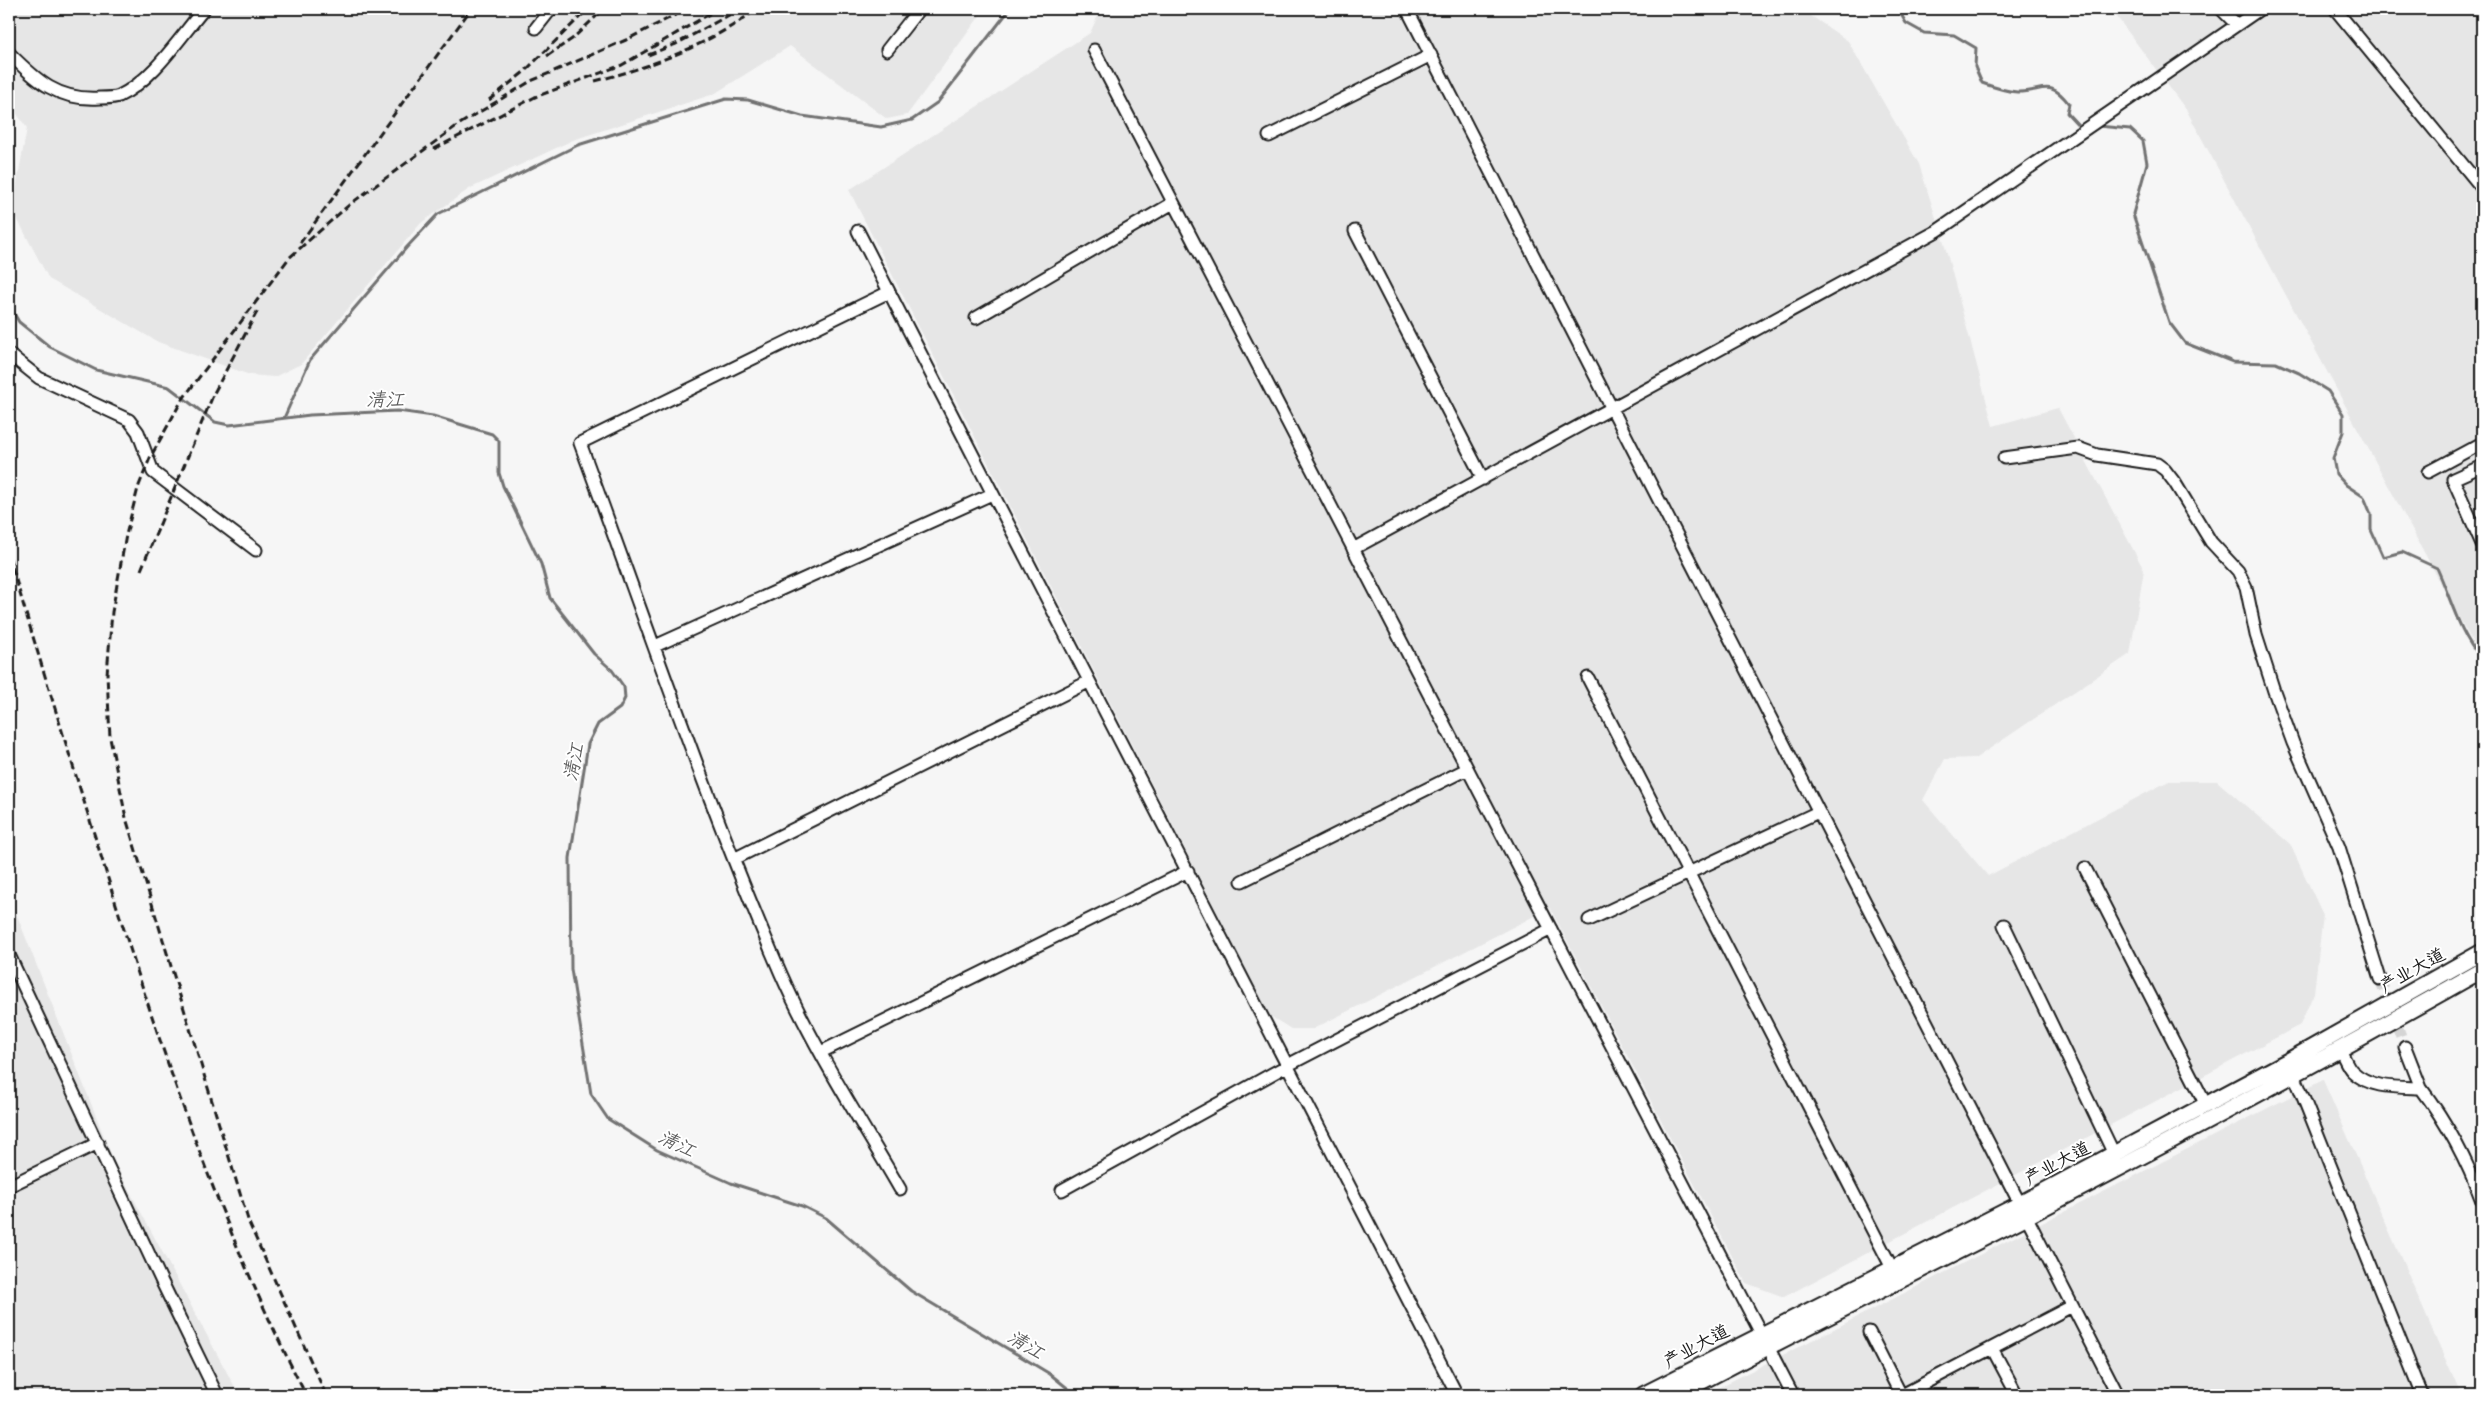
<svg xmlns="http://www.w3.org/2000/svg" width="2491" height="1404" font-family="'Indie Flower','LXGW WenKai TC',sans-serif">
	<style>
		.built { fill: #e6e6e6 }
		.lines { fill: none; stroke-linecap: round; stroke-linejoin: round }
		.stream { stroke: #727272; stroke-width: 3 }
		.minor-tunnel { stroke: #d5d5d5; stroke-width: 11; stroke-dasharray: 11 5.5; stroke-linecap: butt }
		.minor-casing { stroke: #1c1c1c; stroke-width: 15 }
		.major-casing { stroke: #1c1c1c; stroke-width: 19 }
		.minor { stroke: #fff; stroke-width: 11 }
		.major { stroke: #fff; stroke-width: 15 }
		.rail { stroke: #1c1c1c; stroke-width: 3; stroke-dasharray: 8 4; stroke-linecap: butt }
		.labels { text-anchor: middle; stroke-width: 4; stroke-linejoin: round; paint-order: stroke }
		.street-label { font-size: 18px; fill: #1c1c1c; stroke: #fff }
		.water-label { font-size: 19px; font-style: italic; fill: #5d5d5d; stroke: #fff }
	</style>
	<rect width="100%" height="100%" fill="#f6f6f6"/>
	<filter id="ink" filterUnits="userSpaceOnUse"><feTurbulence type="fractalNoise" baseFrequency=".02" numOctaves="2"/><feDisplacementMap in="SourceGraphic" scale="10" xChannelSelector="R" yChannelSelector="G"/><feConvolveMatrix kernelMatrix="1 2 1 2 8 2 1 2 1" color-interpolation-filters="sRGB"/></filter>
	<g filter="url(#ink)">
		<path class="built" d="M9,9H985L907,115L887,119L790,46L714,94L573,140L469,189L421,223L301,364L274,377L250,375L158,342L49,279L12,209L27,128L9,103Z
			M1101,9H1801L1848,41L1919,164L1946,250L1993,426L2058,408L2144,570L2130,654L1976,758L1945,759L1923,800L1988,876L2169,781H2217L2290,844L2323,915L2314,993L2300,1025L1784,1297L1746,1283L1550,908L1313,1029H1291L1270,1016L849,190L1090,33Z
			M2111,9H2482V660L2187,111Z
			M9,895L114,1162L239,1395H9Z
			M2323,1080L2461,1395H1704Z"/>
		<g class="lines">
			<path class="stream" d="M1898,9L1906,23L1924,33L1954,35L1976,48L1975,67L1982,83C1993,87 2004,91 2017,92C2042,93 2049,77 2069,104L2067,113L2079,126H2084
				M2098,126L2130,129L2143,141L2147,163L2133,214L2169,322L2185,343L2233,362L2276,363L2299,373L2328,391L2343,414V432L2333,458L2336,474L2346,485L2364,497L2371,514V530L2383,557L2402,552L2437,568C2452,601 2458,631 2482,660
				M9,305L19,322L50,347L96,370L169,387L215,422L229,425L310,415L398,411L433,416L492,434L499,441V473L503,486L541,564L550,598L594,654L612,670L624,687L625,698L620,708L598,724L588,744L570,858L571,969L591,1094L608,1119L657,1150L731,1183L802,1206L826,1218L911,1291L1050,1374L1076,1395
				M284,418L310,360L407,247L438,214L578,145L726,99L748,100L802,116L881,127L912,120L938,102L1010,9"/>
			<path class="minor-tunnel" d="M2380,979L2405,1047"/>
			<g class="minor-casing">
				<path id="minor" d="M1407,9L2118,1395
					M2221,9L2236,24
					M2335,9L2482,188
					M536,28L551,9
					M887,50L919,9
					M1094,50L1793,1395
					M9,53C37,81 58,101 100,98C106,98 114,98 119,96C153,80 180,37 204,9
					M1269,136L1431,55
					M858,231C1056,620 1260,1006 1457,1395
					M1355,231L1483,479
					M889,292L580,443C646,621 706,801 781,974C814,1049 859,1118 900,1189
					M976,318L1173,203
					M9,354L39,378L129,420L138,432L153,472L256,550
					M2004,458L2078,448L2097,455L2157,464L2165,470L2175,483L2211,542L2238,571L2246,587L2256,635L2274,691L2293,743L2339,847L2380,979
					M2482,466L2453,479L2482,544
					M2428,472L2482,443
					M1353,549L1937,231L2260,9
					M655,646L992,494
					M1588,678L1892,1268
					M734,859L1088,682
					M2085,868L2206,1105
					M1242,881L1467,769
					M1589,920L1818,812
					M2004,925L2114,1154
					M9,955L162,1282L217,1395
					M2405,1047L2421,1088
					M2340,1050C2344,1057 2347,1066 2352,1071C2370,1089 2398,1087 2421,1088C2447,1123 2467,1160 2482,1201
					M821,1052L1188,871
					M2291,1067L2422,1395
					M9,1186L98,1143
					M1062,1190L1290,1064L1551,929
					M1869,1332L1901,1395
					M1992,1348L2017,1395
					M1902,1395L2072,1306"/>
			</g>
			<g class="major-casing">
				<path id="major" d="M1643,1395L2020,1204L2288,1061L2482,952
					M1676,1395C1792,1333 1910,1276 2027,1216C2180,1137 2332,1055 2482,970"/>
			</g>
			<use href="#minor" class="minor"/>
			<use href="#major" class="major"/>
			<path class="rail" d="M648,55L676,44L740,9
				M547,56L572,39L604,9
				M595,81C652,67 710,44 757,9
				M489,100L524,72L588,9
				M434,149L535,97L622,65L718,9
				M300,243L471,9
				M9,556C38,656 70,756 101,856C159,1043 216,1220 306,1395
				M141,570L214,393L259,308
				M326,1395L249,1223L126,818L110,738L107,674L112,612L126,535L138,488L150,458L182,400L289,258L349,205L458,125L531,81L626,40L687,9"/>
		</g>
	</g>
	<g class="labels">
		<g class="street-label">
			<text transform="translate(2412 970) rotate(-29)" y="6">产业大道</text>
			<text transform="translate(2057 1163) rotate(-28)" y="6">产业大道</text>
			<text transform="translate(1696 1346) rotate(-28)" y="6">产业大道</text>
		</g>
		<g class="water-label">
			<text x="385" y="406">清江</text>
			<text transform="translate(573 762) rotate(-78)" y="7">清江</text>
			<text transform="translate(677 1143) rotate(26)" y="7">清江</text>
			<text transform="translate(1026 1344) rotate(31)" y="7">清江</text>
		</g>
	</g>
	<rect width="2491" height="1404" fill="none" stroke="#fff" stroke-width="30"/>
	<rect x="15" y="15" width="2461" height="1374" fill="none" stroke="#1c1c1c" stroke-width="2" filter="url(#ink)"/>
</svg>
